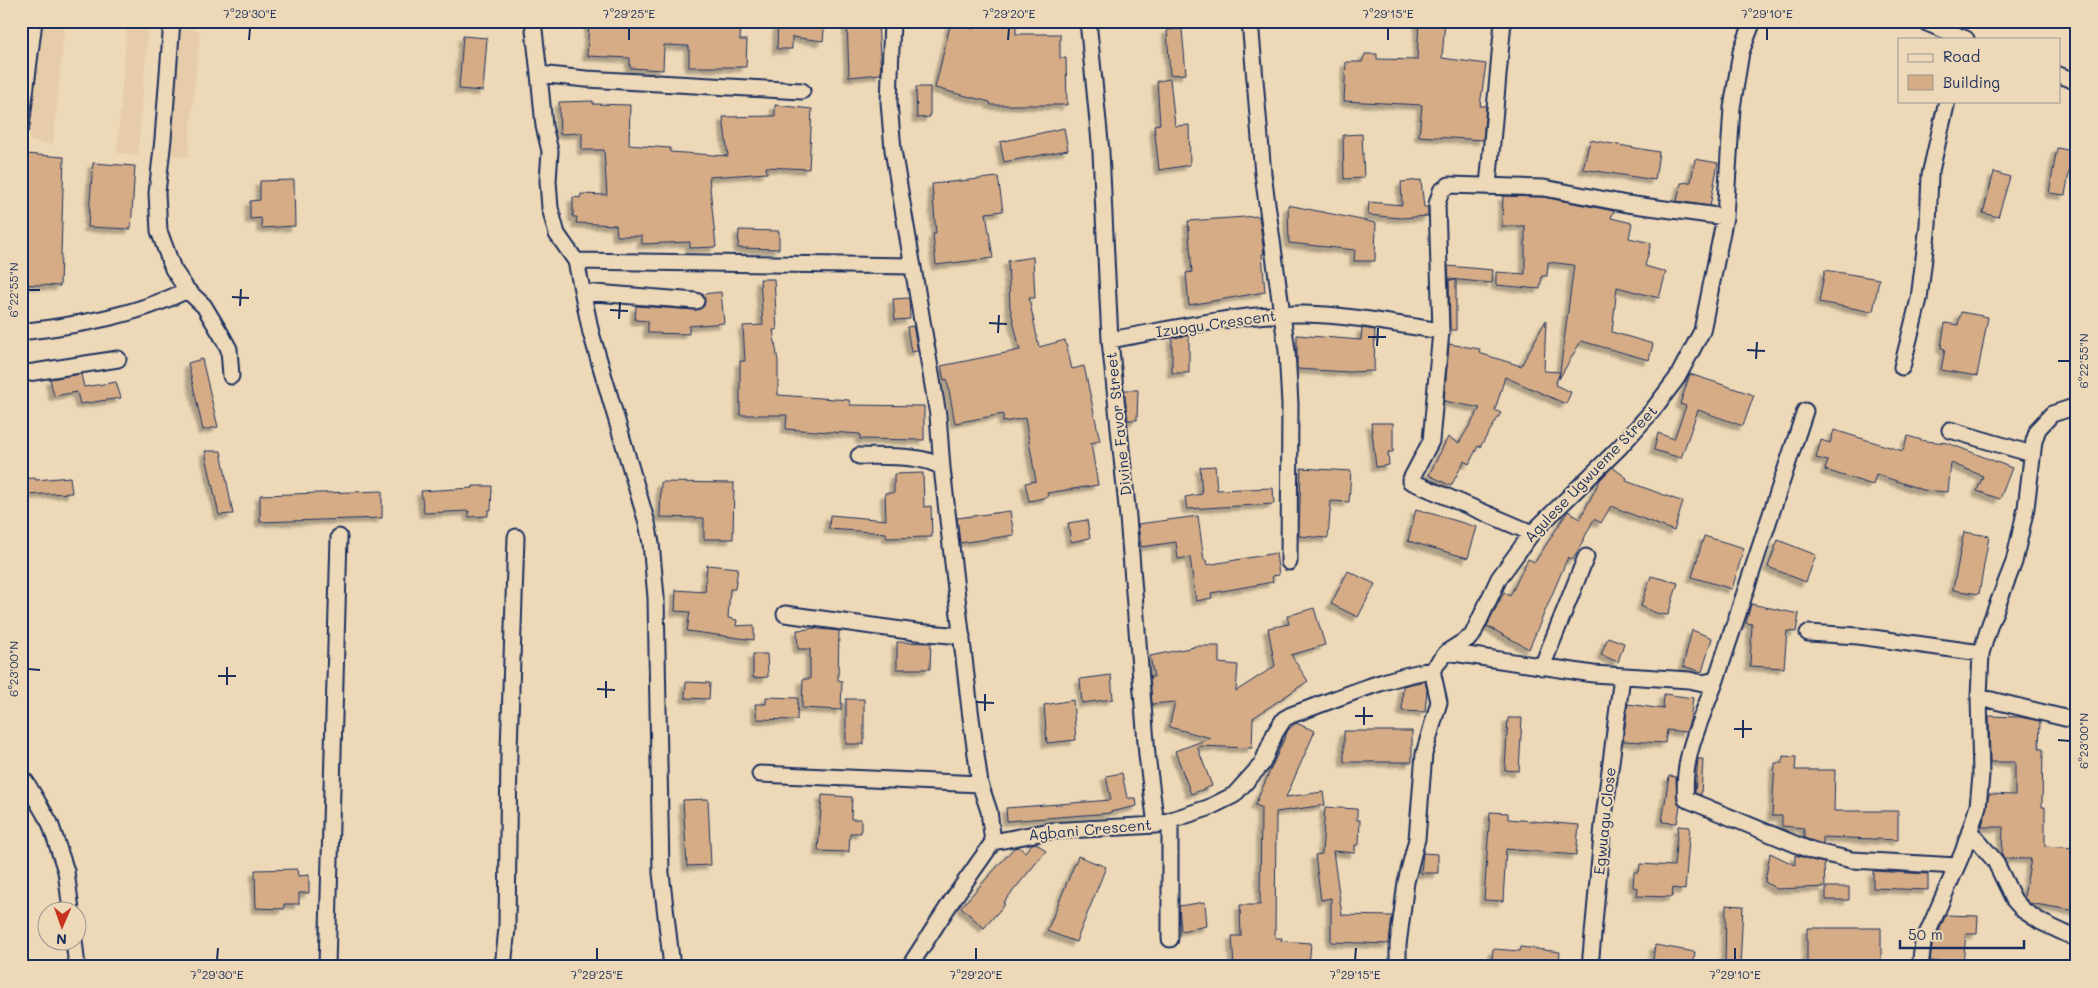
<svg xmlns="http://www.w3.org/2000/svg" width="2098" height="988" font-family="Mali,sans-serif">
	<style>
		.built { fill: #e6cca8 }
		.building { fill: #d5ac86; stroke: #1b2f5e; filter: url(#shadow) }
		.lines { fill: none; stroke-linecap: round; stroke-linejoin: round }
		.minor-casing { stroke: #1b2f5e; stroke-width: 19 }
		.minor { stroke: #edd9b7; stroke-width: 15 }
		.ticks { fill: none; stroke: #1b2f5e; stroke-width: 2 }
		.labels { text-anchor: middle; stroke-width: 4; stroke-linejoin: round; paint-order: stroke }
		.street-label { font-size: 15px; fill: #1b2f5e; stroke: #edd9b7 }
		.neatline { fill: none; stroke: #1b2f5e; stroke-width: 2 }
		.ticks-label { font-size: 12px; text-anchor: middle; fill: #1b2f5e }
	</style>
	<defs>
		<filter id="shadow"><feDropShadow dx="-4.5" dy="4.5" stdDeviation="1" flood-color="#0004"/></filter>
	</defs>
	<rect width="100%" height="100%" fill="#edd9b7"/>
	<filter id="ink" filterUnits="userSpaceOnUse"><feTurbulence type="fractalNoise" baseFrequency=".02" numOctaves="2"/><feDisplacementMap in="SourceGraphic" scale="10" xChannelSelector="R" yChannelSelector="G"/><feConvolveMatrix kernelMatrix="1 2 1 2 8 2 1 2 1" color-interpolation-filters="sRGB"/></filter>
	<g filter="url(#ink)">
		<path class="built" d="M41,21H65L53,144L29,141Z
			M127,23L148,24L138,154L117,153Z
			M181,28L200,30L188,157L169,155Z"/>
		<path class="building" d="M616,21H741L740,40H747L746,67H689V46L664,45L663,70L630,68V58L587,56L589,23H616Z
			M778,21H825L823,41L792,37V49H777Z
			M847,21H878L881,74L849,77Z
			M976,21H1016V34H1060V58H1066L1067,105H991L990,102L935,88L951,22L974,29Z
			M1419,21H1445L1442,58L1486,64L1480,106H1486L1483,140L1419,136L1422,105L1344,101L1346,62H1362L1365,54H1377V59L1417,60Z
			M1182,29L1186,74L1170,75L1167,30Z
			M463,36L487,38L483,91L459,89Z
			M1170,79L1175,126L1189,125L1190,165L1159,170L1154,125L1160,124L1157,81Z
			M916,87H930V117L917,118Z
			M593,101V104L630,105L629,145L670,148V152L728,156L723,117L775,116V105L812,109L809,169L766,167L767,173L709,177L716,247L690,248V242L642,244V236H617L616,225L576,223L577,217H573V197L580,198L581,194L607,195L604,150H582V133L560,134L559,102Z
			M1064,128L1068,150L1004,162L1000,142Z
			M1362,134L1364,178L1344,179L1343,135Z
			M1590,140L1659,152L1655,180L1583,169Z
			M2057,148L2073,151L2065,195L2049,193Z
			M25,154L64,157L60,286L21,284V220Z
			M1695,159L1718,163L1710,206L1677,201L1681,183L1691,182Z
			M93,163L135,166L131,229L88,227Z
			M1994,172L2010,177L1998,217L1983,213Z
			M998,177L1003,211L986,213L993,258L936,265L933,234H936L932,184Z
			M294,180L295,226L262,228L261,218L250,219V201L260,200V181Z
			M1421,180L1424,207H1428V216L1401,218L1368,215L1369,202L1402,205L1401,182Z
			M1503,196L1543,197L1614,211L1611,218L1632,223L1629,238L1651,243L1645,266L1666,272L1659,298L1617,287L1612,332L1653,344L1649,360L1581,341L1559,379L1560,372L1555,385L1571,392L1566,404L1505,377L1495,410L1501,413L1480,447L1478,446L1469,464L1464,461L1451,486L1429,475L1448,437L1459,443L1480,408L1444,401L1449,344L1480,349L1479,353L1521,366L1546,320L1544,371L1560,372L1574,265L1548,262L1547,276H1542L1540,289L1496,285V272L1525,274V226H1502Z
			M1288,205L1376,223L1375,261H1354L1355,250L1289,243Z
			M1259,216L1264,254H1262L1265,292L1189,305L1186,273L1192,272L1188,221Z
			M739,230L779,231V249L738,248Z
			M1033,257L1035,298H1029L1039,347L1065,340L1072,369L1084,366L1100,441L1091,443L1098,485L1047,493L1048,497L1029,501L1025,483L1036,481L1025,418L1003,422V414L955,423L947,379L944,380L941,366L1020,350L1010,307L1008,261Z
			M1448,266L1493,270L1492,283L1449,279Z
			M1825,270L1879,279L1873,312L1819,302Z
			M760,279H774L777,330H773L778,361V395L849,400L850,405L924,406V440L860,439V434L786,429L787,415H740V361H745L743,326L763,325Z
			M1449,280H1456V330H1450Z
			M721,292L724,323L689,326V334L648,333V321L635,320L636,306L696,310L704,306L705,301L702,294Z
			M909,298L910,319L895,320L893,299Z
			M1961,312L1988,317L1977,376L1941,370L1945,349L1941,348L1945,323L1958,325Z
			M913,326L918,351L911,352L907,327Z
			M1362,328L1375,330L1374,371L1349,372L1297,369V335L1361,340Z
			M1186,336H1189V373H1172V338Z
			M202,359L218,427L203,430L188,363Z
			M81,374L84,387L116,382L121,398L80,404L77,392L54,396L50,379Z
			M1690,374L1754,395L1743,426L1698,410L1681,458L1654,450L1658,433L1674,439L1686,406L1680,404Z
			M1124,390H1138L1137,420H1128Z
			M1371,423H1393V452H1388L1389,465L1376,467Z
			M1834,430L1903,451L1908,436L1925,441L1948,443L2012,468L2000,499L1977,491L1983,476L1951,463L1948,492L1923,490L1876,474L1873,485L1825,470L1828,461L1816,458L1821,440L1830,443Z
			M205,451H221L233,514L219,515Z
			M1215,466L1217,490L1273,488L1274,504L1187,509L1185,497L1202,494L1200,467Z
			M1612,467L1627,478L1626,481L1683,502L1674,531L1611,506L1601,523L1594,519L1573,560L1568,557L1529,649L1487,626L1504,592L1510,596L1528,559L1535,562L1568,511L1580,519L1600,480Z
			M1301,468L1351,471L1349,502L1331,501L1328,538L1299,536Z
			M923,473L924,507L931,506L932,537L887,538L886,533L829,529L830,515L886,520L885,493H894V474Z
			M70,477L72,493L21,495V479L35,478L36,480Z
			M661,482L734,483L733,539H704V518L660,517Z
			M473,486H492L491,510H488V516L469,517V511L424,513L421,491L473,488Z
			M382,491V518L260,522V495Z
			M1416,509L1477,527L1468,558L1408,541Z
			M1010,511L1014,535L960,543L957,518Z
			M1198,516L1204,560H1206L1207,565L1276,553L1279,575L1272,576L1273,582L1211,593L1212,598L1196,601L1190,557L1178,559L1176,542L1141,547L1138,524Z
			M1087,520L1090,538L1071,542L1068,523Z
			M1964,532L1989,536L1979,594L1953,590Z
			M1704,536L1744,548L1732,589L1692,577Z
			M1778,540L1816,555L1806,582L1768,567Z
			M707,565L738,568L735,589H730L728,618L737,620L736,626L754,625V640L687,631L690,612L675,611L676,590L705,592Z
			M1348,571L1375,584L1358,617L1331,604Z
			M1651,576L1678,583L1668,615L1656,613L1641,606Z
			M1751,604L1799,614L1796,632L1787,631L1784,668L1750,666L1752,624L1746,623Z
			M1314,608L1325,645L1291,655L1308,681L1253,718L1252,748L1197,746L1212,786L1191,794L1175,751L1211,738L1169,727L1175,702L1152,704L1150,677H1154L1150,656L1194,647V646H1219V663L1238,665L1236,691L1275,666L1268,628L1289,624L1287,616Z
			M810,628L839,631L838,680L842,681L841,710L802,708L803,679H810V649H798L797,630L810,629Z
			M1692,630L1712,638L1702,672L1683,666Z
			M1608,637L1624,643L1618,662L1601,655Z
			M897,642L931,643L930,669H897Z
			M753,654H767L768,677L753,678Z
			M1111,675L1113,699L1082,703L1080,679Z
			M1425,681L1427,690L1425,712L1402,711L1403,686Z
			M686,682L710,683L709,699L685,698Z
			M1664,694L1693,698L1690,720L1686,732L1667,730L1665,743L1623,741L1628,704L1663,709Z
			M766,697L798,698L797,720L757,719L755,704H766Z
			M846,699H864V744H846Z
			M1073,700L1076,740L1047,743L1044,705Z
			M1989,716L2019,717L2040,721L2039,749H2043L2042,807H2045V846L2076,848L2075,883H2077V911L2029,903L2024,897L2031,859L2004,858L2002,854L2003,827H1982L1989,794L2015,795V762H1990Z
			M1508,718H1522L1519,771L1505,770Z
			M1296,723L1315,731L1286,797L1323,792L1325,805L1276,812L1275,938H1282L1281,941L1311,943L1309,967H1234L1232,936H1241L1240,905H1260L1261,807L1255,805L1288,730Z
			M1344,731H1412V762H1344Z
			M1783,756L1796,757L1795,770H1835L1834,811H1898V840L1823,837V844L1804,838V828L1782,826V816H1772L1775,763H1782Z
			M1698,759H1703L1701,795L1695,793Z
			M1122,773L1127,798H1136L1137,806L1110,812V813L1007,821L1006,808L1111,800L1106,776Z
			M1669,776L1676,777L1677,799L1680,806L1677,823L1662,822Z
			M822,795L852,797L851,819H861V833H850L849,852L818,851Z
			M708,799L711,865L687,866L683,800Z
			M1325,807L1357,809V820H1360L1359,845H1355V853L1333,851L1342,915L1392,916L1389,944L1331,942V898L1321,900L1315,855L1322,854Z
			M1490,812L1508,813V819L1579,825L1576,855L1506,849L1503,901L1484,900Z
			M1678,826L1690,827L1685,890L1673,888L1672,897L1637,896L1638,888L1633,887L1634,872H1639L1640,864L1674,866Z
			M1036,843L1046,851L1003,903L1005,904L984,928L961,907L1014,848L1019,847L1025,852L1032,844Z
			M1423,853L1438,854V873H1421Z
			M1770,853L1795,865V855L1824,863L1825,887L1777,889L1765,882Z
			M1078,856L1106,867L1076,942L1047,931Z
			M297,869L298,876L309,875V893H299V904H284V909L256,908L255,870Z
			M1873,871L1928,874V890L1873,888Z
			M1826,887H1849V900H1826Z
			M1205,902L1207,926L1181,931L1179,906Z
			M1726,905L1743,906L1740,967H1725Z
			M1946,915L1978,916L1977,934H1966L1963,964L1930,961L1932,946L1934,942L1939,943L1940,928Z
			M1807,928H1881V967H1807Z
			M1655,945L1695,952L1693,967H1652Z
			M1521,947L1560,952L1558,967H1491L1493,949L1520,951Z"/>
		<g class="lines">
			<g class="minor-casing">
				<path id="minor" d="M172,21L163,139L157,193L159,231L173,269L187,290L204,306L222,336L229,349L231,376
					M533,21L539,74
					M892,21L889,102L893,150L938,415L942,468
					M1088,21L1101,152L1110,340L1128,517L1147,755L1156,825
					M1250,21L1263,174L1287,351L1290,404L1289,562
					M1922,21L1966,39
					M2059,75L2077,82
					M21,126L34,21
					M1488,186L1503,21
					M576,261L913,266
					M583,292L696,301
					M21,332C77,325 136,316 187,290
					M1110,340C1174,329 1239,313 1304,314C1350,315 1395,324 1441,331
					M1902,367L1919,299L1928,225L1930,175L1947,101
					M21,374L118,359
					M1950,430L2032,454
					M859,456C880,457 926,454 942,468L970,710L980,784L989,811L993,842
					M1532,533L1410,481L1431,441L1441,331L1437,204L1441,191L1449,185L1544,188L1627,204L1725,217
					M785,614L916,632L962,636
					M1808,633L1858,636L1981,653
					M1447,652L1593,674L1689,680L1703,683L1716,680L1805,411
					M1542,667L1586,557
					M1716,680C1702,718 1681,757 1686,799L1812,851L1852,860L1957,866
					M1979,697L2077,721
					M760,774L980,784
					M21,780L26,782L50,823L66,871L71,910
					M1971,833L1995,861L2014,900L2023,910L2041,922L2077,939
					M1170,939V821
					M74,940L77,967
					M327,967L339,537
					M503,967L507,928L509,750L516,537
					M672,967L661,873L656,597L651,543L647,523L591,333L576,261L557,234L550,208L548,181L550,151L544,126L539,74L586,79L802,91
					M909,967L951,902L993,842L1050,831L1156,825L1208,808L1234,795L1262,764L1275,733L1284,719L1291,715C1337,699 1384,678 1432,670
					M1398,967V945L1406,882L1417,839L1424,754L1439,702L1432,670L1447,652L1472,636L1499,578L1532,533L1619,448L1652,411L1677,378L1702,331L1725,217L1732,108L1741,52L1753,21
					M1590,967L1603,825L1622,676
					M1920,967L1923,943L1963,852L1978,806L1981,776L1979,697L1981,653L1990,624L2014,562L2026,508L2034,441L2038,429L2052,414L2077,406"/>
			</g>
			<use href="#minor" class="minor"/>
		</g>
	</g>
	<path class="ticks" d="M249,40L250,28M629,40V28M1008,40L1009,28M1388,40V28M1767,40V28M28,290H40M232,297L249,298M240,306L241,289M610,310L628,311M619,319L620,302M989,323L1007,324M998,333L999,315M1368,337H1386M1377,346L1378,328M1747,350L1765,351M1756,359L1757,342M2058,361H2070M28,669L40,670M218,676H236M227,685V667M597,689L615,690M606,698V681M976,702L994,703M985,711V694M1355,716H1373M1364,725V707M1734,729H1752M1743,738V720M2058,740L2070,741M217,960L218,948M597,960V948M976,960V948M1355,960L1356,948M1735,960V948"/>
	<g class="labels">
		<g class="street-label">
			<text transform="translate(1216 324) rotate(-8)" y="5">Izuogu Crescent</text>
			<text transform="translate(1119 424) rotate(-96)" y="5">Divine Favor Street</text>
			<text transform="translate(1591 474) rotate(-46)" y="5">Agulese Ugwueme Street</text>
			<text transform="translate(1605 821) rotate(-84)" y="5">Egwuagu Close</text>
			<text transform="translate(1090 830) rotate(-5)" y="5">Agbani Crescent</text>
		</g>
	</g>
	<rect width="2098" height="988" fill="none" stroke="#edd9b7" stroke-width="55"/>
	<rect x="1898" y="38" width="162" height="65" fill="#edd9b7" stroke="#999593"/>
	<rect x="1908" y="54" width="25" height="8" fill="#edd9b7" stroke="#999593"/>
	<text x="1943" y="62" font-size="15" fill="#1b2f5e">Road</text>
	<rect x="1908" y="75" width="25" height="15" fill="#d5ac86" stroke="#999593"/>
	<text x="1943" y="88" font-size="15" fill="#1b2f5e">Building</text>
	<g transform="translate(62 926) rotate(182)"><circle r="24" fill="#edd9b7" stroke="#999593"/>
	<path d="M0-4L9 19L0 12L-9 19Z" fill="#c8321e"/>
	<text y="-8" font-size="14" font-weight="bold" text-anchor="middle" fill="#1b2f5e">N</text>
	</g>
	<path d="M1900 940v8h124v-8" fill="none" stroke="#1b2f5e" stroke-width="2.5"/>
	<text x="1908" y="940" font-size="15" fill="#1b2f5e" stroke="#edd9b7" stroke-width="4" paint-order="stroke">50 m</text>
	<rect x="28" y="28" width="2042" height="932" class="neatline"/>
	<g class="ticks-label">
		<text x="250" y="18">7°29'30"E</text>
		<text x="629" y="18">7°29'25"E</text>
		<text x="1009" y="18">7°29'20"E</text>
		<text x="1388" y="18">7°29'15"E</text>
		<text x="1767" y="18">7°29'10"E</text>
		<text transform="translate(14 290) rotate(-90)" y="4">6°22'55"N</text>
		<text transform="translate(2084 361) rotate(-90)" y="4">6°22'55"N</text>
		<text transform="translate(14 669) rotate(-90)" y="4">6°23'00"N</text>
		<text transform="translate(2084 741) rotate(-90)" y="4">6°23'00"N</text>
		<text x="217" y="979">7°29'30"E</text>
		<text x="597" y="979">7°29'25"E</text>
		<text x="976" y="979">7°29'20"E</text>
		<text x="1355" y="979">7°29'15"E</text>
		<text x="1735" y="979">7°29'10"E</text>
	</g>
</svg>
